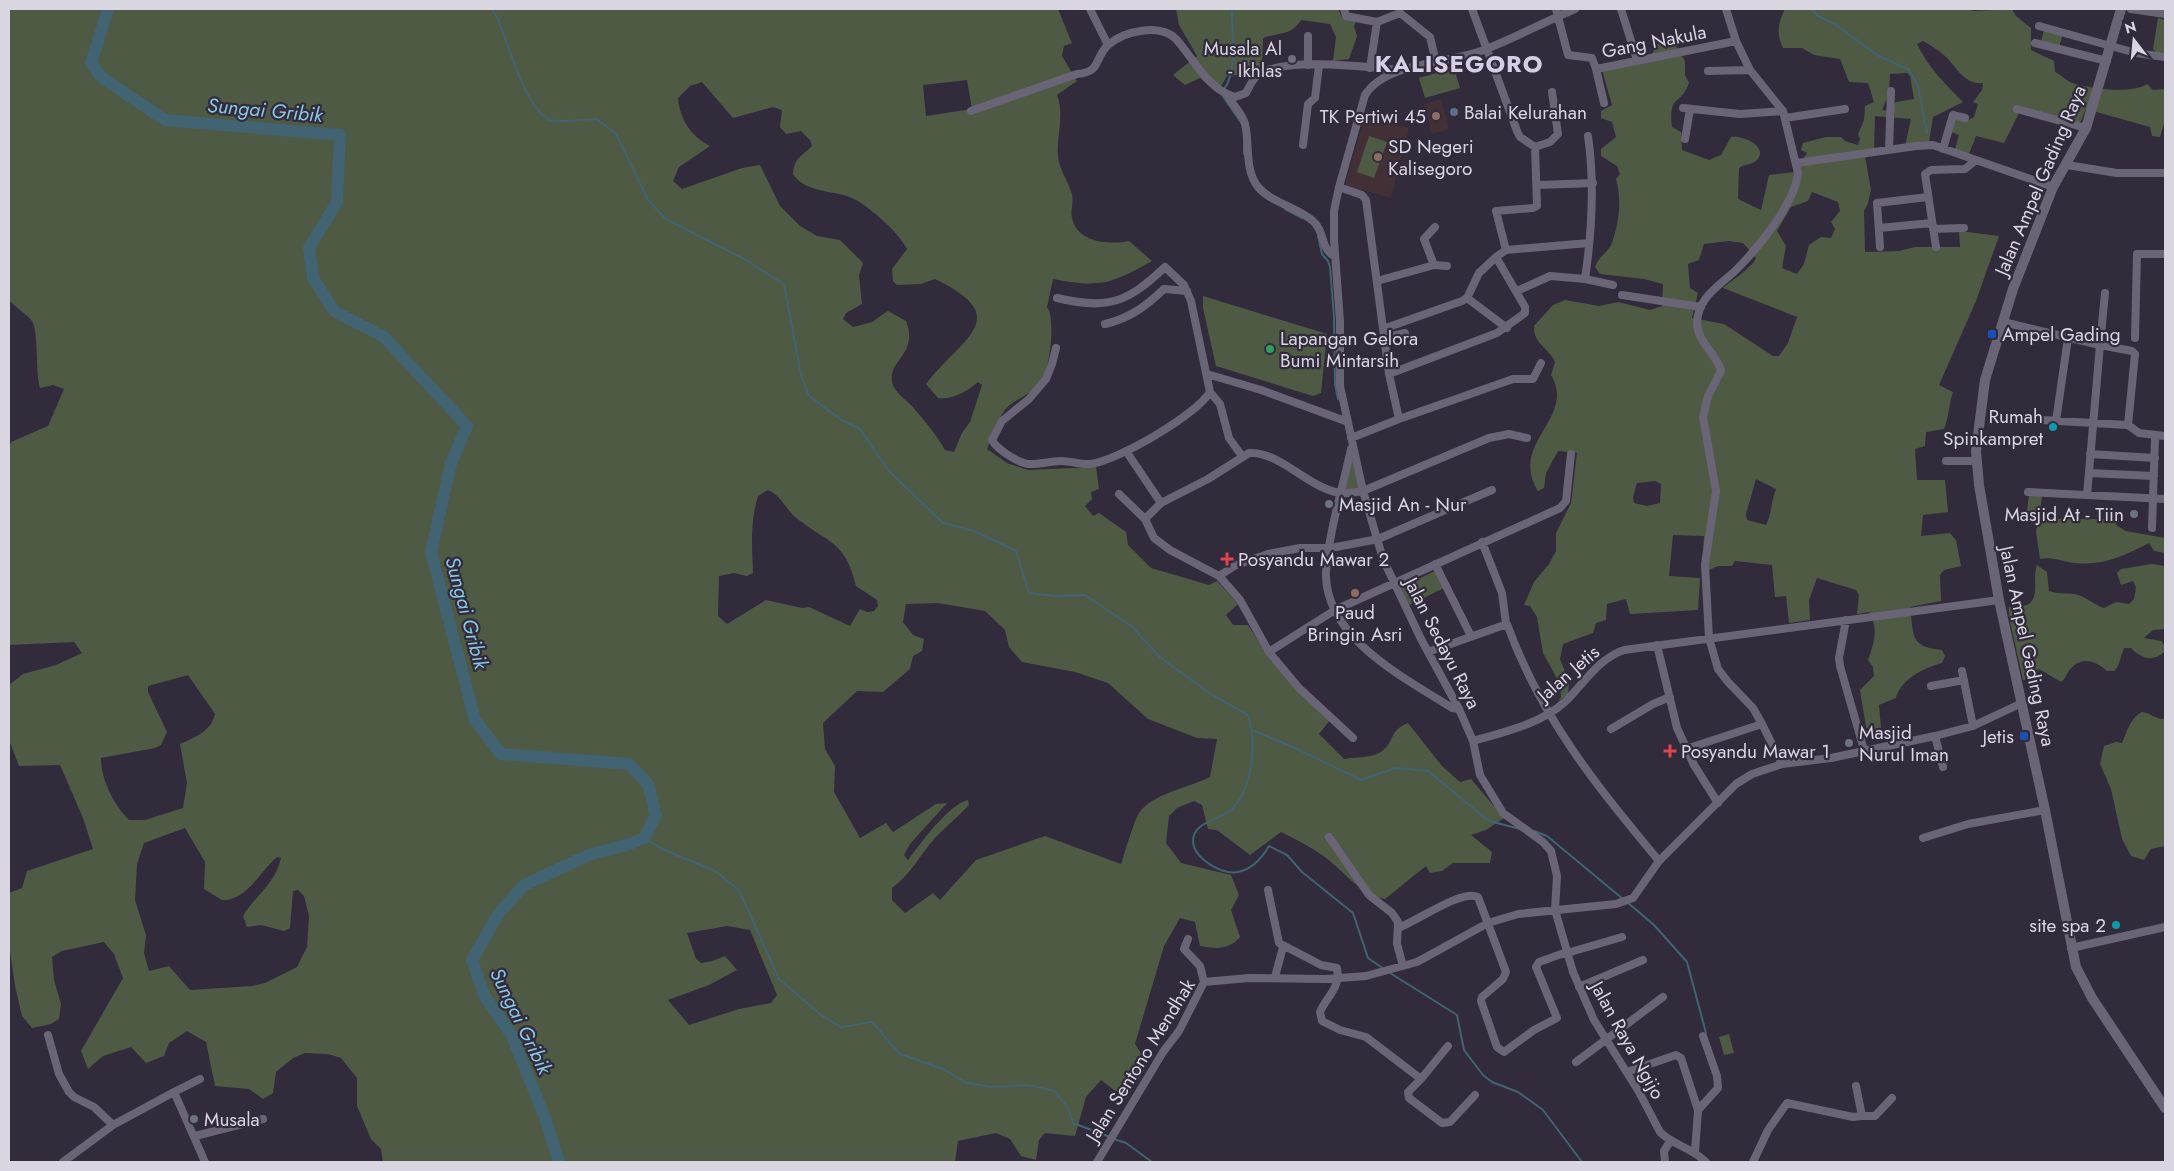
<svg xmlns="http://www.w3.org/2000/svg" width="2174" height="1171" font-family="Jost,sans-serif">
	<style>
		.education { fill: #433037 }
		.green { fill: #4f5a45; fill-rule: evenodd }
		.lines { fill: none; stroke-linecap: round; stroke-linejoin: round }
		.stream { stroke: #416372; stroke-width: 2 }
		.river { stroke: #416372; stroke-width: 12 }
		.street { stroke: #6a6477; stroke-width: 8 }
		.secondary { stroke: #6a6477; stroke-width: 10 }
		.worship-dot { fill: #6b7280; stroke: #312b3c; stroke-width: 2 }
		.service-dot { fill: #5c6f8a; stroke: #312b3c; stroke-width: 2 }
		.education-dot { fill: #8d6e63; stroke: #312b3c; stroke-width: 2 }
		.transit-dot { fill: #1a4fb4; stroke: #312b3c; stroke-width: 2 }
		.leisure-dot { fill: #2e9e5b; stroke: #312b3c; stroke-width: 2 }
		.culture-dot { fill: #0f9aa8; stroke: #312b3c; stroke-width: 2 }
		.health-dot { fill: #e0444e; stroke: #312b3c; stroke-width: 2 }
		.labels { text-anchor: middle; stroke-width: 4.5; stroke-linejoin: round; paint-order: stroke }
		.street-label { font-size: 19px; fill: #d9d6e1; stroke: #312b3c }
		.poi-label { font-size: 19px; fill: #d9d6e1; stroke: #312b3c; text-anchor: start }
		.water-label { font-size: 20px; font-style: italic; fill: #89c8e5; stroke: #312b3c }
		.district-label { font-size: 24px; font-weight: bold; letter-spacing: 1px; fill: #d5cee5; stroke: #312b3c }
	</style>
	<rect width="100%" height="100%" fill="#312b3c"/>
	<path class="education" d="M1441,99L1449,129L1432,134L1424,104Z
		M1365,117L1409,128L1391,198L1345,185Z"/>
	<path class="green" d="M9,9H1058L1072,43L1064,46L1062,56L1077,81L1057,95C1065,115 1056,136 1058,156C1059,170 1069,182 1072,195C1074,203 1070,210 1072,218C1077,243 1110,245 1129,241L1152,261C1112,284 1099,288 1053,279L1047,307C1056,318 1050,369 1041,382C1033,394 1014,399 1005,410C997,420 992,437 987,449L1007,463L1028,470L1096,467L1099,489L1091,492L1092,499L1085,506L1093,516L1099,513L1126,532L1128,545L1151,568L1209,585L1217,581L1238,604L1226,615L1233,625H1248L1262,647L1330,720L1319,734L1344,759C1355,757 1374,758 1382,751C1395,742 1388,731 1408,723L1442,766L1460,782L1471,779L1504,818L1486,830L1471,835L1492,852L1490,863H1453L1442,871L1430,873L1426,866L1385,899C1359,895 1343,869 1322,855C1309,846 1295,839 1281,832L1250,855L1217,830L1208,829L1202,805L1194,801L1177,808L1169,816L1166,843L1181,863L1231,875L1239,895L1231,910L1240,937C1229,950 1216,949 1200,946L1195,922L1180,918L1164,946L1135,1044L1148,1064L1126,1099L1101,1080L1086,1097L1075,1136L1045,1133L1039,1140L1036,1160L1021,1156L1010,1139L996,1133L958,1141L955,1162H383L381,1149L371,1139L357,1106V1078L341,1058L328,1054L305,1053L293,1058L276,1072L273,1093L263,1099L249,1089L215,1086L206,1042L187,1031L169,1043L164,1056L146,1063L131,1047L103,1056L88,1069L81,1051L123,978L114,954L104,942L62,951L52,957L54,980L61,1004L59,1019L51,1024L32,1028L22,1016L15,986L9,944V893L22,888L27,871L93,849L83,818L60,765L19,766L9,740V685L23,674L56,665L82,653L74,642L9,645V446L11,442L48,426L64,389L53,385L40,388C35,371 39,333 32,321C30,317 14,306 9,300ZM967,80L972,109L926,116L923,85ZM702,82L733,118L773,107L782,110L780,127L786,134L801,131L810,140L812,146C802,156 794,158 793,174C807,195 837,189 856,200C872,209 899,233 907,249L892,269L893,281L897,285L921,284L935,279C1016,318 961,338 926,384L938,398C952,400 968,391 978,382L982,385L970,422L962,433L954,452L945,450C937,435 923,419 912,406C905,399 895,393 892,382C888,360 919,354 906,321L888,311L872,322L853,327L843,319L846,313L862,304L859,275L863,263L840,240L817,236L800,226L780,206L760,165L742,168L682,189L673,181L679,167L710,146C691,136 680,120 678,98L690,86ZM768,490C780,495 784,506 793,515C825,543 845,538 856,586L877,600L878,606L874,611L867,612L860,609L850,626L809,607L802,608L766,600L727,624L718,616L719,576L734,573L747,576L753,573C752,546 750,522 758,496ZM938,603L985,611L1005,630L1009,647L1022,662L1075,672L1108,683L1148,719L1197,738L1217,739L1210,777C1188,788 1159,792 1142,809C1135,815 1125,853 1121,864L1045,836L976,860L940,900L933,893L905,913L892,900V888C911,874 920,855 935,838C946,826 958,817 969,805L968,800C949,804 920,844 908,860L904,855L910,844L947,803L936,804L893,832L886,823L860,838L834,792L835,766L825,749L823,723L857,691L883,692L910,669L913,656L922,651L924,639L913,635L903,622L906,604ZM188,675L215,714C211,731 196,737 180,744L187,783L183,808L145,820H129C114,805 101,780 101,758L155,748L161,745L167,732L148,692V686ZM185,828L205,862L204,889L222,900C247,901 260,871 277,857L281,858C276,883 255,896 243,916L247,927L261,925L284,931L290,928L293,891L298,890L304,896L309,916L307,947L297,967L265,983L252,986L190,990L169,966L149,971L144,953L146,935L135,900L137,864L144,843ZM727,926L750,930L777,995L771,1003L739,1009L689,1025L668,1000L709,985L737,970L725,956L712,961L701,963L696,959L687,933Z
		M1176,9H1338L1342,17L1356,21L1354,26L1357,36L1349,59L1333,61L1336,37L1330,24L1301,20C1291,36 1280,32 1263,38L1262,66L1245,74L1227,76L1217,93L1200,78L1185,85L1173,75L1197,56L1179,25Z
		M1785,9H1967L1974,11L2012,9L2016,16L2031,28V50L2054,61L2055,72C2061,75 2068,82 2075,84C2093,89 2132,94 2147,84L2153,90L2165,89V120L2160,137L2152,136L2150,127L2086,109L2079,125L2020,111L2004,143L1976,136L1969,154L1955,149L1959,135L1951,132L1956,118L1967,121L1974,117L1978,104L1973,102L1982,90L1983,83C1965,85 1956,67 1946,57C1940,51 1930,45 1923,41L1917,44C1928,67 1945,84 1963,102L1933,117L1929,143L1905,146L1911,119L1875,116L1874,149L1864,151L1871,190L1868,203L1864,211L1865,252L1899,251L1915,247H1960L1959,231L1999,236L1976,301L1939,385L1953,392C1949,404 1949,417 1944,429L1926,432L1925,446L1915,449L1917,480H1945L1948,512L1923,515L1921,536L1950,533L1956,540L1961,566L1944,570L1940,575L1941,601L1910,607C1914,635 1909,647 1942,650L1945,656L1942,663C1925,667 1900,680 1896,698L1879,705L1881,728L1870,733L1866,727L1860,690L1874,676L1873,667L1868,660C1874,644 1879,628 1869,612L1857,614L1859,595L1856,590L1817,578L1809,600L1810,620L1789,623L1786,596L1775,597L1772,565L1735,561L1732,566H1718L1709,570L1702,565L1704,536L1673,535L1669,576L1700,578L1698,610L1630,614L1626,599L1607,604L1606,620L1596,623L1593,633L1563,644L1560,659L1569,682L1568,695L1558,701L1561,697L1560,684L1543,653L1537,617L1530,606L1524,605L1534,582L1549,564L1556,551V533L1571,503L1577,453L1558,451L1546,473L1544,488L1538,491C1508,443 1577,418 1551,375L1555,362C1549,348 1533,344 1534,326L1553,305L1565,300L1599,306L1618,302L1650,310L1662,306L1663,284L1644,279L1600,274L1595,267C1599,256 1607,253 1611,245C1619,225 1622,200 1616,179L1620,174L1617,166L1601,156V149L1616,137L1612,122L1601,118V111L1612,105L1602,70L1648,62L1657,44L1668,41L1674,43L1685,61V75L1689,83C1681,106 1668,94 1672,127L1681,132L1682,150L1709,160L1721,155L1731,137C1742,135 1769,146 1757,160C1752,165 1744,164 1739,168L1738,199L1761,210L1769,175L1795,172L1807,153L1801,150L1803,143L1826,137H1841L1845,141L1858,145L1860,139L1858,134L1864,120L1865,106L1874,102L1868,83L1849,82L1840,59L1814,55L1802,48H1783C1776,34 1778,22 1785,9ZM1907,73L1910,76L1914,99L1896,102L1890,111L1882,110L1889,93L1890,74ZM1812,192L1838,202L1840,211L1831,222L1835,229L1831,238L1821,237L1809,245L1804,264L1797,274L1782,268L1786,246L1777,231L1791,207L1808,201ZM1729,241L1743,243L1756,258C1754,266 1731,281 1723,288L1797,317L1788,343L1779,356H1773L1724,324L1692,318L1698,293L1690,288L1688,264L1699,260L1704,244ZM1756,479L1776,489C1771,501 1772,513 1766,525L1747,520L1746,514ZM1655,481L1661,484L1660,503L1647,506L1634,503L1633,497L1637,483Z
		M2158,18L2165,20V61L2153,49Z
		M2044,29L2063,34L2059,47L2041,42Z
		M1454,68L1460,88L1425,98L1419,78Z
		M1369,136L1387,142L1374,178L1357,172Z
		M1203,296L1327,334L1321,393L1313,396L1216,366L1203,308Z
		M1352,453L1361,490L1344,491Z
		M2029,495L2042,496L2040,512L2027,511Z
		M2038,519H2115L2117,526L2126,531L2165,538V553L2154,551L2149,543C2124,556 2103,566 2075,563C2063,562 2053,556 2040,559L2036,532Z
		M2152,564L2165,566V629L2153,630L2144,638L2161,641L2165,646L2164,652C2152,663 2141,658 2131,648H2124L2118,666L2114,671H2107C2095,660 2080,655 2068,672C2065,677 2066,678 2061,682L2039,669L2031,679L2023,680L2009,617V607C2014,606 2025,607 2029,604C2040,596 2032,576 2037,565L2047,572L2049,591C2061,595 2069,592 2078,595C2086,597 2093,604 2104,608L2116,602L2129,604L2134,599L2136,587L2133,581L2121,585L2117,573L2121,569Z
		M1435,571L1444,588L1409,605L1401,587Z
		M2142,712C2151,713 2156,720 2165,719V846L2151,849L2144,860L2131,856L2122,839L2111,789L2100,764L2104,746L2116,742L2122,743C2127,732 2130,718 2142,712Z
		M1729,1034L1734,1053L1724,1055L1719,1037Z"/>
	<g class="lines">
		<path class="stream" d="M492,9L498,19C508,43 526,112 551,120C560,123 586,119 597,119L616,134L648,200L666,219L746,260L784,284L801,375L809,396L843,421L860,429L888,470L943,523L974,531L1016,551L1029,593L1055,596L1085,595L1131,626L1161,658L1212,695L1248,715C1257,742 1253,788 1232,809C1221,820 1193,821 1193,841C1194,859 1222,875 1238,872C1253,869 1262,858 1269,846L1287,855L1302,872L1353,913L1368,958L1384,969
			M1812,9L1818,16L1835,24L1877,55L1909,70L1918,86L1927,133
			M1224,89C1238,72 1231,31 1232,9
			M1222,95L1242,124
			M1244,141V154
			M1285,209L1302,218
			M1318,236L1322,254L1328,261L1330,267L1334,317L1335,384L1338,399
			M1254,731L1293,747L1361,780L1396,768L1428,771L1489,821L1520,829
			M1534,831L1547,836L1623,899
			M644,838L664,850L715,871L739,890L779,979L822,1016L841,1027L872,1022L900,1054L943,1069L967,1083L992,1087L1027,1085L1055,1091L1068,1108L1073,1123L1110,1137
			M1627,902L1654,925L1687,962L1706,1033
			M1390,973L1457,1015L1464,1050L1483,1075L1492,1082L1518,1092L1543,1110L1582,1162
			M1114,1139L1126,1143L1152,1162"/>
		<path class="river" d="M108,9L91,63L101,77L165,120L340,135L337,202L309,248L313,278L334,311L384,337L467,426L451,463L431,552L475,720L501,754L629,764L648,784L656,815L644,838L627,845L591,854L524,885L499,913L472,960L485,997L511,1034L544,1115L559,1162"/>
		<path class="street" d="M1090,9L1108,45
			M1344,9L1346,16L1377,22L1400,13
			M1399,9L1400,13L1430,37L1436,62
			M1472,9L1517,131L1520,137L1535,147L1537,206L1533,208L1496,211L1506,250
			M1556,9L1568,55L1592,58L1596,69L1736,41
			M1575,9C1544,22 1513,39 1481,51C1446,64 1386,62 1365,95L1339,187L1334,211V240L1340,321V386L1363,491L1383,559L1421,639L1459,709L1473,741L1480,775L1503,813L1543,842L1551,851L1557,876L1555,910L1573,972L1594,1020L1639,1092L1660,1132C1671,1144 1692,1148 1706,1162
			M1621,9L1637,60
			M1726,9L1736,41L1750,70L1783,111L1798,173C1795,203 1758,248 1737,269C1720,286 1698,296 1697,323C1697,342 1717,354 1721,371L1708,396L1703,417L1716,491L1705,564L1709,638L1718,669L1728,682L1753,708L1762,724
			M2131,9L2165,14
			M2039,26L2136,53L2165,57
			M2035,43L2107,61
			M1308,65V36
			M1370,68L1377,22
			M1596,69L1604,103
			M1708,71L1750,70
			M1227,94C1232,105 1242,112 1245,124C1250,143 1244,169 1258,187C1272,203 1297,207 1313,221C1325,231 1320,248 1334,256
			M1683,108L1740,114L1783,111
			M2017,109L2086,128
			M971,111L1077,74C1102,72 1094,58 1108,45C1124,31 1160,23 1176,39C1194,59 1207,89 1235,97L1246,93C1249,87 1253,78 1259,74C1287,57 1365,67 1399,70
			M1785,118L1845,109
			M1685,139L1690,109
			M1303,145L1308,104L1315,98L1319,65
			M1535,147L1550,142L1558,134L1552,92
			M1943,149L1953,115L1965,118
			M1889,150L1891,91
			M1797,163L1916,146L1933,145L2053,187
			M2067,165L2117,173H2165
			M1538,185L1593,183
			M1339,187L1362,195L1366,200L1389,374L1399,419L1351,438
			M1879,228L1932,223
			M1933,229L1964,228
			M1880,247L1877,203L1928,197
			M1936,247L1925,174L1931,170L1965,169L1975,161
			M1506,250L1589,243
			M1434,265L1424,239L1435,227
			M1585,279L1613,285
			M1377,281L1434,265L1447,266
			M1517,291L1550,276L1585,279C1592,231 1595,184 1588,136
			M2105,293L2100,345L2132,351L2135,354L2128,425
			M1622,295L1701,307
			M1467,298L1507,328
			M2003,322L2100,345L2087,495
			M1105,324C1130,318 1145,307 1164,289L1187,291
			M1383,329L1462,301L1467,298L1479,273L1496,257
			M1385,338L1405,333
			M2135,338L2137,254H2165
			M1056,348L1052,364L1046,379L1029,399L1002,421L992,440C995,446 1000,449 1005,453C1030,470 1032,463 1059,461C1069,460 1080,465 1090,464C1117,461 1195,416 1210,392L1191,301L1184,285L1165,267C1127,303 1108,310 1057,298
			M1207,374L1261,390L1348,422
			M1389,374L1497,333L1525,313V307L1496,257L1506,250
			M1210,392L1220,404L1229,438L1242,456
			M1399,419L1513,379H1533L1541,363
			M2023,419L2128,425
			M2056,421L2068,338
			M2128,425L2139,433L2165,436
			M1351,449C1343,486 1328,536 1326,572C1324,638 1405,678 1452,708L1459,709
			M1126,451L1161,503
			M2090,454L2155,458
			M1946,461H1977
			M2089,473L2154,476
			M2028,492L2165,499
			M1119,494L1145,519L1154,538L1170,550L1219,576L1236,565L1268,554L1300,548H1331L1378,539L1492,490
			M1145,519L1161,503L1208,479L1249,453C1280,451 1308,488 1340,493C1347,494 1356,492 1363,491L1489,438L1509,434L1527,438
			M2152,528L2155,438
			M1482,542L1502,593L1506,624
			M1435,564L1471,636
			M1219,576L1240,600L1269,652L1335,610L1560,508L1566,501L1571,454
			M1846,620L1839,658L1840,666L1864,750
			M1657,645L1677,728L1694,765L1718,803
			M1269,652L1299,688L1353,738
			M1428,652L1507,624C1541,718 1596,785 1659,861
			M1962,671L1973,726
			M1931,686L1964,680
			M1611,729L1653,704L1670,697
			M1935,736L1943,767
			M1473,741C1505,732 1541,724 1566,701C1585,682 1598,659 1624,650L1999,600
			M1686,749L1762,724L1782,764
			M1329,837L1369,895L1392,913L1398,922L1397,944L1403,966
			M1923,838L1968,824L2045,810
			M1268,890L1279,943L1321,965L1337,968C1341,988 1327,996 1320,1012L1322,1021L1340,1030L1366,1037L1421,1079L1408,1092L1409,1098L1442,1123L1450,1122L1475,1095
			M1398,928C1416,922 1461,889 1478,897L1506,972L1503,979L1482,997L1481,1001L1497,1047L1504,1052L1534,1030L1557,1018L1536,967L1539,962L1567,952
			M1188,939L1184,949L1200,966L1204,982
			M2071,948L2165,927
			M1567,953L1622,937
			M1275,977L1283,947
			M1579,987L1643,960
			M48,1035L59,1074L69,1092L74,1097L94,1107L113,1125
			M1576,1062L1663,997
			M1627,1072L1676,1055L1681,1058L1698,1110L1695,1152
			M1421,1079L1448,1046
			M174,1092L200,1079
			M1698,1110L1718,1088L1717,1076L1703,1036
			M1862,1116H1875L1892,1098
			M195,1136L263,1119
			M63,1162L113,1125L174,1092L205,1162
			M1097,1162L1163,1052L1179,1031L1204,982L1249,978L1326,979L1366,976L1417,962L1488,923L1518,914L1616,904L1633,898L1659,861L1736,784L1752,774L1782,764L1831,758L1935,736L1973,726L2022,703
			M1665,1162L1664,1151L1671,1140
			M1753,1162L1768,1130L1787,1103L1853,1117L1862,1116L1856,1086"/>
		<path class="secondary" d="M2121,9L2086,128L2053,187L2013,289L1985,380L1976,451L1979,485L1999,600L2045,810L2076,967L2092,998L2165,1108"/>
	</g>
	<g class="worship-dot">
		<circle cx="1292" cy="59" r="5"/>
		<circle cx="1329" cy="504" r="5"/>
		<circle cx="2134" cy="514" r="5"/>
		<circle cx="1849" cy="743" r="5"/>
		<circle cx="194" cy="1119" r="5"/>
	</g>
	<circle class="service-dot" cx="1454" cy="112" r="5"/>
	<g class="education-dot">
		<circle cx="1436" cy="116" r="5"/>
		<circle cx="1378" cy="157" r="5"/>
		<circle cx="1355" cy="593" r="5"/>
	</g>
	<g class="transit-dot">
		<rect x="1987" y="329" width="10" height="10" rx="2.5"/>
		<rect x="2019" y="731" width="10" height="10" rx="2.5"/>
	</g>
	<circle class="leisure-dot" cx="1270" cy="349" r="5"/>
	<g class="culture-dot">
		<circle cx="2053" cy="427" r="5"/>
		<circle cx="2116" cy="925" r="5"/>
	</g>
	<g class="health-dot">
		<path d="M1224.5 551.5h5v5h5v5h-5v5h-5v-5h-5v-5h5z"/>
		<path d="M1667.5 743.5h5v5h5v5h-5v5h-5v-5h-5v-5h5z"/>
	</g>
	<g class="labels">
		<g class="street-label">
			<text transform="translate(1654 41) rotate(-11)" y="7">Gang Nakula</text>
			<text transform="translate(2040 180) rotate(-67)" y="7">Jalan Ampel Gading Raya</text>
			<text transform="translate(1443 643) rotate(63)" y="7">Jalan Sedayu Raya</text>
			<text transform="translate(2028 646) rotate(78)" y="7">Jalan Ampel Gading Raya</text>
			<text transform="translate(1568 673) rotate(-41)" y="7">Jalan Jetis</text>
			<text transform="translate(1628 1040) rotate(61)" y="7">Jalan Raya Ngijo</text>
			<text transform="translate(1140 1060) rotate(-58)" y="7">Jalan Sentono Mendhak</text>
		</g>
		<g class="poi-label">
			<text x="1282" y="55" text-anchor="end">Musala Al<tspan x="1282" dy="22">- Ikhlas</tspan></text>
			<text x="1464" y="119">Balai Kelurahan</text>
			<text x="1426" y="123" text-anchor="end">TK Pertiwi 45</text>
			<text x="1388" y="153">SD Negeri<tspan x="1388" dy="22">Kalisegoro</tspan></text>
			<text x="2002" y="341">Ampel Gading</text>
			<text x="1280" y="345">Lapangan Gelora<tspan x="1280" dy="22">Bumi Mintarsih</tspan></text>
			<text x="2043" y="423" text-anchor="end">Rumah<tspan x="2043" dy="22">Spinkampret</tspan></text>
			<text x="1339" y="511">Masjid An - Nur</text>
			<text x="2124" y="521" text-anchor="end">Masjid At - Tiin</text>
			<text x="1238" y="566">Posyandu Mawar 2</text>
			<text x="1355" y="619" text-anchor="middle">Paud<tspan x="1355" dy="22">Bringin Asri</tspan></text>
			<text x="1859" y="739">Masjid<tspan x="1859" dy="22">Nurul Iman</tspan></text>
			<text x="2014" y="743" text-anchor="end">Jetis</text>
			<text x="1681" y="758">Posyandu Mawar 1</text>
			<text x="2106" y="932" text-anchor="end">site spa 2</text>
			<text x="204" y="1126">Musala</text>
		</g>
		<g class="water-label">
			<text transform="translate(265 110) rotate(5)" y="7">Sungai Gribik</text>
			<text transform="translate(467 613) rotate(75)" y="7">Sungai Gribik</text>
			<text transform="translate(521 1021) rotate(64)" y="7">Sungai Gribik</text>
		</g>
		<g class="district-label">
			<text x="1459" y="72">KALISEGORO</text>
		</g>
	</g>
	<rect width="2174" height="1171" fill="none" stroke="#d9d6e1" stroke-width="20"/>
	<g transform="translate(2134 40) rotate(344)" stroke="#312b3c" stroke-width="4" paint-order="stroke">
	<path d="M0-4L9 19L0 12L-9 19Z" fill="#d9d6e1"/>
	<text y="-8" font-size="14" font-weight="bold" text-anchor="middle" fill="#d9d6e1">N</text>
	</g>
</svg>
